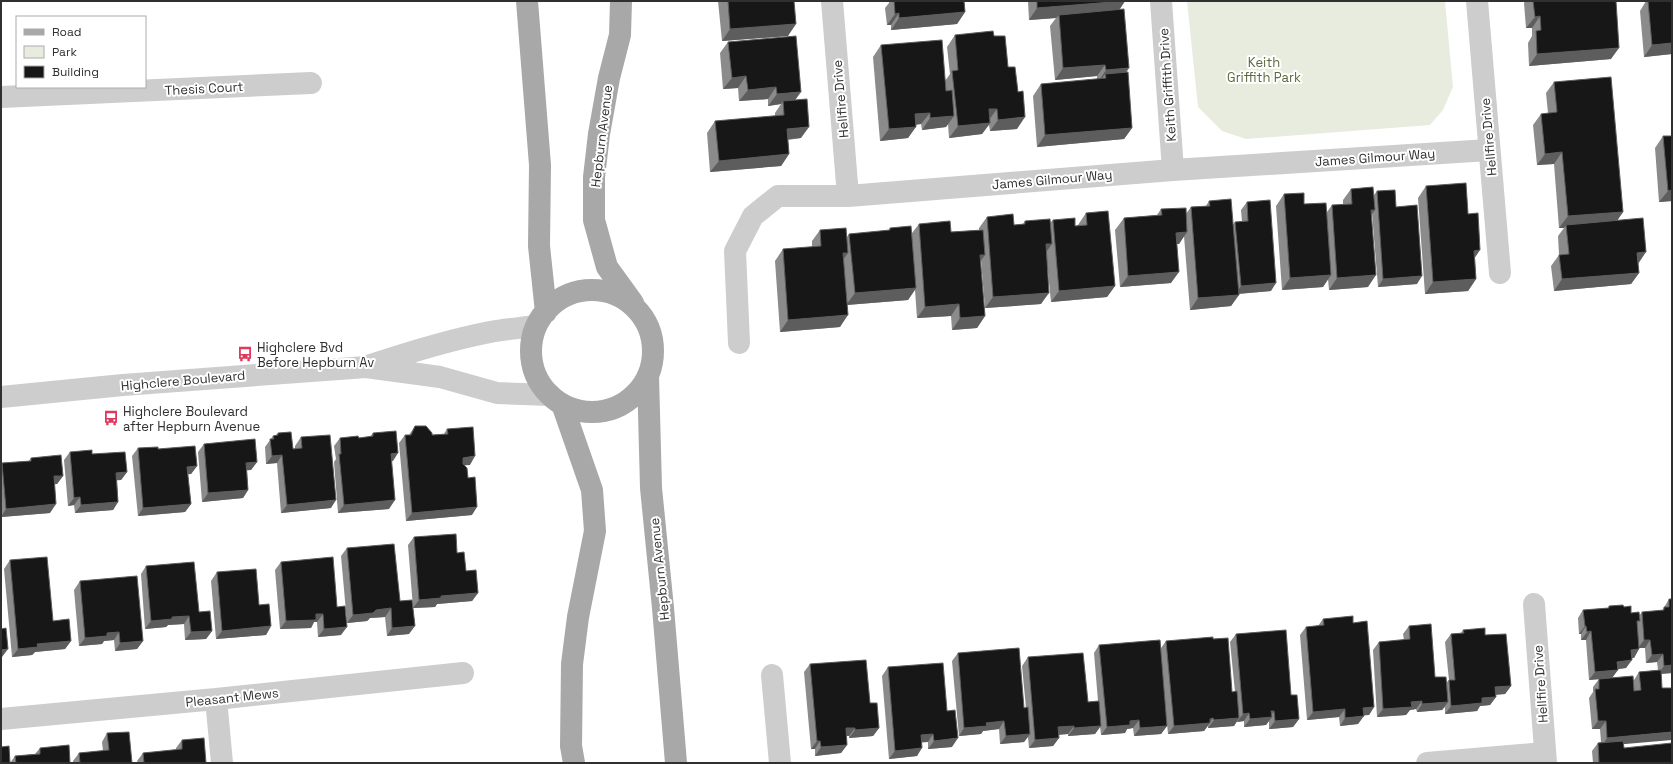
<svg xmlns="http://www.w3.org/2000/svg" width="1673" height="764" font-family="'Space Grotesk',sans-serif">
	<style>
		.green { fill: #e8ecde }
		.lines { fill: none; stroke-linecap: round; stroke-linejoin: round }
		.minor { stroke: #cdcdcd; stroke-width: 22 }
		.tertiary { stroke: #cdcdcd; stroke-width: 22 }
		.primary { stroke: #a8a8a8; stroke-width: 22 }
		.wall { fill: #8b8b8b; fill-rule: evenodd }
		.shaded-wall { fill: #5d5d5d }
		.building { fill: #171717; stroke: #5d5d5d }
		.labels { text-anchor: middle; stroke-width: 4; stroke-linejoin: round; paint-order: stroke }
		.park-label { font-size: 13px; fill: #596a3e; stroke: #fff }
		.street-label { font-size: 13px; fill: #303030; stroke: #fff }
		.poi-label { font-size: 13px; fill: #303030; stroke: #fff; text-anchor: start }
	</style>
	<rect width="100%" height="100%" fill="#fff"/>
	<path class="green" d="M1187,1H1445L1453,87L1443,110L1430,125L1246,139L1222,131L1198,107Z"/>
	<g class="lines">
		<path class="minor" d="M832,1L848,196
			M1161,1L1173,170
			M1477,1L1500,273
			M1,97L311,83
			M739,343L735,251L753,216L778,196H848L1173,170L1489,150
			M1534,604L1546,763
			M772,675L780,763
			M216,699L222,763
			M1,719L216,699L463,673
			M1427,763L1545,753"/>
		<path class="tertiary" d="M371,365C410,352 449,340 490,332C505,329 521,328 536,326
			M1,397L123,385L366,367L440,377L497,393L550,395"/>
		<path class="primary" d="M527,1L540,165L539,246L546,312
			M621,1L620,35L609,78L599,134L594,177V220L607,267L633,303
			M531 351a61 61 0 1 1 122 0a61 61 0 1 1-122 0Z
			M648,375L651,488L663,608L676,763
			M562,404L592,490L595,531L578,617L572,664L571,746L574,763"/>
	</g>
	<path class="wall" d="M718,1H794L788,36L722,41Z
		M889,1H964L965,12L957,24L891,30V25H887L885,8L889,3Z
		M1028,1H1125L1120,9L1132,128L1124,139L1037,147L1033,96L1041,84L1097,79V76L1055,80L1050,26L1056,18L1029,20Z
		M1525,1H1616L1611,59L1529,66L1528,43L1532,36V28H1526L1524,3Z
		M1646,1H1672V54L1644,57L1640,11Z
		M955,35L994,36L1008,67L1017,129L990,131L989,125L982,134L949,138L948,124L946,127L922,130L921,124L916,125L908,138L880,141L873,57L881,45L945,81L950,74L947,47Z
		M728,42L795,100L801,138L788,140L789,154L781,166L710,172L707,133L715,121L775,116V113L781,104L768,106V99L739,101L738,88L723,89L720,53Z
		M1554,82L1623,212L1617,220L1638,264L1639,273L1631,284L1554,291L1551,266L1559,255L1558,236L1564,228H1559L1554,164L1537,165L1533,125L1541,114L1548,113L1546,93Z
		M1663,136L1672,201L1659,202L1655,148Z
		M1426,186L1468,214L1475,258L1476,279L1468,291L1425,294L1418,198Z
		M1351,189L1374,195L1377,191L1396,207L1417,284L1378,287L1372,213L1371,214L1368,287L1329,290L1328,279L1323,287L1282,290L1276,206L1284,194L1304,204L1327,212L1332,205H1343V200Z
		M1209,201L1233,225L1235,222H1242L1241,210L1247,202L1271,291L1239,294L1231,306L1190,310L1184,236L1179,244H1177L1171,283L1120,287L1115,230L1124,218L1157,215L1161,209L1186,214L1191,207L1206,206Z
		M1086,213L1115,286L1107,297L1051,302L1046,252L1041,304L985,308L981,260L980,261L985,316L977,328L952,330L951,316L917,318L915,290L908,300L847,305L840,327L780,332L775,261L783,249L812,247V241L820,230L847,237L849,234L888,231L890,228L912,233L919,224L951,232L979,230V228L987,217L1014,225L1023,224L1025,221L1050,223L1053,220L1075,226L1078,225Z
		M415,426L432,435L444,434L447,429L470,465H464L468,478L472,515L406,521L399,443L405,435H409Z
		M278,433L293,449L295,448V446L301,437L331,508L281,513L277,463L266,464L265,447L273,436L276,435Z
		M373,433L393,461H391L389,509L338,513L334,462L336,459L334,446L340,438H359L370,437Z
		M204,444L257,462L251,470H247L248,490L243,498L202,502L198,452Z
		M138,448L158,449L197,466L191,474H188L191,504L185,512L138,516L132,456Z
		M70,452L92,454L127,472L121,480H117L118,502L113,510L75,513L74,505L68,506L64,460Z
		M31,458L63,476L57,484H54L50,513L1,517V465L2,463L29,461Z
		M414,537L457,553L466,571L478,593L472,601L437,604L435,607L413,608L408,545Z
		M347,548L400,601L409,634L387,636L385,617L370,618L367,621L347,623L341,556Z
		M10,560L53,621L71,641L65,649L35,652L32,655L12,657L4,569Z
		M281,562L337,607L341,635L318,637L317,622H314L311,628L280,629L275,570Z
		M146,566L199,612L212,631L206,639L185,640L184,624L168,625L166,627L145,629L141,574Z
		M217,572L259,605L271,626L266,635L216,639L211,581Z
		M80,581L143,641L137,649L115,651L114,640L104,641L102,644L79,646L74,590Z
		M1669,599H1672V673L1661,674L1623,744L1624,748L1672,763H1593L1592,751L1598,743L1601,742L1600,729H1592L1589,698L1593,692V687L1599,679L1589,680L1586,640H1581V634H1579L1578,618L1583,610L1608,608L1609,606L1624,607L1631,613L1639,616L1642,612L1662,611ZM1639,648H1645L1646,663L1657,662L1658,670L1639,672L1634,680L1612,678L1618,669L1626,668L1632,658H1634Z
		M1323,619L1353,623L1374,707L1369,715H1364L1358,724L1340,726L1339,717L1307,720L1300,635L1306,627L1318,626Z
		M1409,626L1435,677L1446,683L1449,680L1445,642L1451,634L1461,633L1463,630L1485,635L1511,686L1505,694L1495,695L1496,697L1490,705L1480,706L1477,711L1445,714V707L1442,710L1417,712L1416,709L1410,710L1406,715L1377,717L1373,650L1379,642L1404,640L1403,634Z
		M1236,634L1291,695L1299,719L1293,727L1269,729V721L1266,725L1244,727V721L1237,722V721L1234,726L1208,728V726L1204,731L1168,734L1165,703L1167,726L1161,734L1134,736L1133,728L1127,729L1125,733L1101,735L1100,726L1095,734L1068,736V734L1058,735L1059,738L1053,746L1029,748L1028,737L1024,742L1000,744L999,729L983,731L981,734L959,736L952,661L958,653L1024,708H1026L1022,666L1028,657L1088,702L1098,701L1094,653L1099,645L1161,648L1166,641L1213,639L1232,692H1235L1230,642Z
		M810,664L879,728L873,736L849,738V736H846L847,745L841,753L815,756V749H811L804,672Z
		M888,667L947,711L952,747L928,749V742H922L917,756L889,759L882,676Z
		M107,733L132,763H73V761L79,753L103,751L102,742Z
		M182,740L206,763H138L137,761L143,753L176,750V748Z
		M40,748L70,763H10L15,756L35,754Z"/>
	<path class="shaded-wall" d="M1125,1L1117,13L1059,15L1056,18L1029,20L1037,8Z
		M965,12L957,24L891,30L899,18Z
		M899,13L891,25H887L895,14Z
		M1540,16L1532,28H1526L1535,17Z
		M796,24L788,36L722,41L730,29Z
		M1672,43V54L1644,57L1652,45Z
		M1619,48L1611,59L1529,66L1537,54Z
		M1105,65L1097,76L1055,80L1063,68Z
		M1129,68L1121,80L1106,78L1105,74L1100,82H1098L1106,70Z
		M746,76L738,88L723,89L732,78Z
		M776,87L768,99L739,101L748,90Z
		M801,92L793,103L783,101L781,104L768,106L777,94Z
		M989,109H997L989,120Z
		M930,113L921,124L907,125L915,114Z
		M954,116L946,127L922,130L930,118Z
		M1025,117L1017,129L990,131L998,120Z
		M990,123L982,134L949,138L958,126Z
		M809,127L801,138L779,140L787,129Z
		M916,127L908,138L880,141L889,129Z
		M1132,128L1124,139L1037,147L1045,135Z
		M1562,152L1554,164L1537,165L1545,154Z
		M789,154L781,166L710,172L719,161Z
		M1672,190V201L1659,202L1668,191Z
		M1371,210H1375L1366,221Z
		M1623,212L1615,224L1566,225L1564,228H1559L1568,216Z
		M1187,232L1179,244H1168L1176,233Z
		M1046,244H1052L1044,255Z
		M1480,250L1472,262L1474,251Z
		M1646,252L1638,264L1637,253Z
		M843,253H848L840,264Z
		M980,255H985L977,266Z
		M1179,272L1171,283L1120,287L1128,276Z
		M1639,273L1631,284L1554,291L1562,279Z
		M1331,275L1323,287L1282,290L1290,278Z
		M1376,275L1368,287L1329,290L1337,278Z
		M1422,276L1417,284L1378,287L1383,279Z
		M1476,279L1468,291L1425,294L1433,282Z
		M1276,283L1271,291L1235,294L1241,286Z
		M1115,286L1107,297L1051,302L1059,291Z
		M916,288L908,300L846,305L855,293Z
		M1049,293L1041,304L985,308L993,297Z
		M1239,295L1231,306L1190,310L1198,298Z
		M959,304L951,316L917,318L925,307Z
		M848,315L840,327L780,332L788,320Z
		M985,316L977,328L952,330L960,318Z
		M398,453L393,461L385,462L391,454Z
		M282,455L277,463L266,464L272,456Z
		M475,456L470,465L457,466L463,458Z
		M257,462L251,470L240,471L246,463Z
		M197,466L191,474L182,475L187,467Z
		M127,472L121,480L110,481L116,473Z
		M54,476H63L57,484L48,485Z
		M248,490L243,498L202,502L208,493Z
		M80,497L74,505L68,506L74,498Z
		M336,500L331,508L281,513L287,505Z
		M395,500L389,509L338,513L344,505Z
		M118,502L113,510L75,513L81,505Z
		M56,504L50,513L1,517L6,509Z
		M191,504L185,512L138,516L143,508Z
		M477,507L472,515L406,521L412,513Z
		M478,593L472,601L437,604L435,607L413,608L419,600L441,596Z
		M391,608L385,617L370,618L367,621L347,623L353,615L376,610Z
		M316,614H323L317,622H314L311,628L280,629L286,621Z
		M189,616L184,624L168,625L166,627L145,629L151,621L172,617Z
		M271,626L266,635L216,639L222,631Z
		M415,626L409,634L387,636L392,628Z
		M1585,626H1586L1581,634H1579Z
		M347,627L341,635L318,637L324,629Z
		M212,631L206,639L185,640L191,632Z
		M1591,631L1586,640H1581L1587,632Z
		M119,632L114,640L104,641L102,644L79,646L85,638L107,633Z
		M1644,640H1650L1645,648H1638Z
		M71,641L65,649L35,652L32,655L12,657L18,649L37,644Z
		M143,641L137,649L115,651L120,643Z
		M8,649L2,657H1V650Z
		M1639,649L1634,658H1625L1631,650Z
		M1663,654L1657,662L1646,663L1652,655Z
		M1632,660L1626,668L1611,670L1617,662Z
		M1672,665V673L1658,674L1664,666Z
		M1618,670L1612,678L1589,680L1595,672Z
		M1511,686L1505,694L1489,695L1495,687Z
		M1496,697L1490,705L1480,706L1477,711L1445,714L1451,706L1482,698Z
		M1422,701L1416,709L1410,710L1406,715L1377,717L1383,709L1411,702Z
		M1448,702L1442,710L1417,712L1422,704Z
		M1374,707L1369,715L1357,716L1363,708Z
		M1345,709L1339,717L1307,720L1313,712Z
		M1271,711H1274L1270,717H1272L1266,725L1244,727L1250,719Z
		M1249,713L1244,721L1237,722L1243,714Z
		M1364,716L1358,724L1340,726L1345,718Z
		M1213,718L1204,731L1168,734L1174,726Z
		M1239,718L1234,726L1208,728L1214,720Z
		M1299,719L1293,727L1269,729L1275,721Z
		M1139,720L1133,728L1127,729L1125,733L1101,735L1107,727L1130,721Z
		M1004,721L999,729L983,731L981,734L959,736L964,728L986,723Z
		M1598,721H1606L1600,729H1592Z
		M1074,726L1068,734L1052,735L1058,727Z
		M1101,726L1095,734L1068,736L1074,728Z
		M1167,726L1161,734L1134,736L1140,728Z
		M846,728H855L849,736H840Z
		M879,728L873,736L849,738L855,730Z
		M1672,732V740L1602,746L1607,738Z
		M933,734L928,742L916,743L921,735Z
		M1030,734L1024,742L1000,744L1006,736Z
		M958,738L952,747L928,749L934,741Z
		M1059,738L1053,746L1029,748L1035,740Z
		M817,741H820L815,749H811Z
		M847,745L841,753L815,756L821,747Z
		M922,748L917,756L889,759L895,751Z"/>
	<path class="building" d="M728,1H794L796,24L730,29Z
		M894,1H964L965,12L899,18V13L895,14Z
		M1037,1H1125L1037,8Z
		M1533,1H1616L1619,48L1537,54L1536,31L1541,30L1540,16L1535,17Z
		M1648,1H1672V43L1652,45Z
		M1124,9L1129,68L1106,70L1105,65L1063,68L1059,15Z
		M993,31L994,36H1005L1008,67H1015L1018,92L1023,91L1025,117L998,120L997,109H989L990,123L958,126L952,71L958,70L955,35Z
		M796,36L801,92L777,94L776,87L748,90L746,76L732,78L728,42Z
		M942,40L946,91L952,90L954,116L930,118V113L915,114L916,127L889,129L881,45Z
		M1128,72L1132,128L1045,135L1041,84L1106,78L1105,74Z
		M1611,77L1623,212L1568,216L1562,152L1545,154L1541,114L1557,112L1554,82Z
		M807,99L809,127L787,129L789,154L719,161L715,121L784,115L783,101Z
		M1663,136H1672V190L1668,191Z
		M1466,183L1468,214L1478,213L1480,250L1474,251L1476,279L1433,282L1426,186Z
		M1373,187L1375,210H1371L1376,275L1337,278L1332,205L1352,204L1351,189Z
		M1395,190L1396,207L1417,205L1422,276L1383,279L1377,191Z
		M1304,193V204L1326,203L1331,275L1290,278L1284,194Z
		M1231,199L1239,295L1198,298L1191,207L1210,206L1209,201Z
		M1270,200L1276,283L1241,286L1235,222L1248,221L1247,202Z
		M1186,208L1187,232L1176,233L1179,272L1128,276L1124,218L1162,215L1161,209Z
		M1108,211L1115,286L1059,291L1053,220L1075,218V226L1087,225L1086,213Z
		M1013,214L1014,225L1025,224V221L1050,219L1052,244H1046L1049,293L993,297L987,217Z
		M1643,218L1646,252L1637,253L1639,273L1562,279L1559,255L1569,254L1566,225Z
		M950,221L951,232L983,230L985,255H980L985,316L960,318L959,304L925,307L919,224Z
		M911,226L916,288L855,293L849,234L890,230V228Z
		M846,228L848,253H843L848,315L788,320L783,249L821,246L820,230Z
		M415,426H426L432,433V435L448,434L447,429L473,427L475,456L463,458V464L467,468L468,478L475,477L477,507L412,513L405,435H411Z
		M396,431L398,453L391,454L395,500L344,505L339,454H341L340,438L358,436L359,438L373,436V433Z
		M291,432L293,449L302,448L301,437L330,435L336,500L287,505L282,455L272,456L270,439H274L273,436L278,435V433Z
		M255,439L257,462L246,463L248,490L208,493L204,444Z
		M195,446L197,466L187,467L191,504L143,508L138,448L158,447V449Z
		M92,450V454L125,452L127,472L116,473L118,502L81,505L80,497L74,498L70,452Z
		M61,455L63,476H54L56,504L6,509L2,463L31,461V458Z
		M456,534L457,553L464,552L466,571L476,570L478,593L441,596V598L419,600L414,537Z
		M394,544L400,601L412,600L415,626L392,628L391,608L376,610L373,613L353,615L347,548Z
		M47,557L53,621L69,619L71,641L37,644L38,647L18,649L10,560Z
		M333,557L337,607L345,606L347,627L324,629L323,614H316V620L286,621L281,562Z
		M194,562L199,612L210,611L212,631L191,632L189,616L172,617V619L151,621L146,566Z
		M256,569L259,605L269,604L271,626L222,631L217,572Z
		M137,576L143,641L120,643L119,632L107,633V636L85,638L80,581Z
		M1669,599H1672V665L1664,666L1663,654L1652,655L1650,640H1644L1642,612L1664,610V607H1669Z
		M1623,605L1624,607L1631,606V613L1639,612L1640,621H1637L1639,649L1631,650L1632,660L1617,662L1618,670L1595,672L1591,631L1587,632L1586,626H1585L1583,610L1609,608V606Z
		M1353,616V623L1367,621L1374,707L1363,708L1364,716L1345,718V709L1313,712L1306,627L1324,625L1323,619Z
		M1431,624L1435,677H1446L1448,702L1422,704V701L1411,702L1412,707L1383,709L1379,642L1410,639L1409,626Z
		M6,628L8,649L1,650V629Z
		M1485,628V635L1506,634L1511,686L1495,687L1496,697L1482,698V703L1451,706L1449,680H1455L1451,634L1464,633L1463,630Z
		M1286,630L1291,695H1297L1299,719L1275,721L1274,711H1271L1272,717L1250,719L1249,713L1243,714L1236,634Z
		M1213,637V639L1228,638L1232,692L1237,691L1239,718L1214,720L1213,718L1210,719V723L1174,726L1166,641Z
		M1160,640L1167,726L1140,728L1139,720L1130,721V725L1107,727L1099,645Z
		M1019,648L1024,708L1028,707L1030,734L1006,736L1004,721L986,723L987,726L964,728L958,653Z
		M1083,653L1088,702L1099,701L1101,726L1074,728V726L1058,727L1059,738L1035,740L1028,657Z
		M866,660L870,703H877L879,728L855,730V728H846L847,745L821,747L820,741H817L810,664Z
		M943,663L947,711L955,710L958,738L934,741L933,734L921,735L922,748L895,751L888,667Z
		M1661,670L1662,688H1672V732L1607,738L1606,721H1598L1595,689H1599V679L1633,676L1634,691L1641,690L1639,672Z
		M129,732L132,763H80L79,753L109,750L107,733Z
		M204,738L206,763H144L143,753L182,749V740Z
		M1623,741L1624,748L1672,743V763H1599L1598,743Z
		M69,745L70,763H16L15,756L40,754V748Z
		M9,746L10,763H1V747Z"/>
	<defs>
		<g id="bus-bare" transform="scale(1.2)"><path d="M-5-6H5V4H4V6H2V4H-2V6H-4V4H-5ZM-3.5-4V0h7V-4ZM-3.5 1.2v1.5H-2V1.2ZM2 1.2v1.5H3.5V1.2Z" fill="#df3a5c" stroke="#fff" stroke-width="2.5" paint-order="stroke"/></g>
	</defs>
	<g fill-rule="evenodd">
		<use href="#bus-bare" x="245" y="354"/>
		<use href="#bus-bare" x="111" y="418"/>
	</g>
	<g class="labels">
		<g class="park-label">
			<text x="1264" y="67">Keith<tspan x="1264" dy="15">Griffith Park</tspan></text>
		</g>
		<g class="street-label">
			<text transform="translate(1167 85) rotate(-94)" y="5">Keith Griffith Drive</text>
			<text transform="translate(204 88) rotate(-3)" y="5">Thesis Court</text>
			<text transform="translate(840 99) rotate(-95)" y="5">Hellfire Drive</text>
			<text transform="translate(601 136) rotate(-83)" y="5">Hepburn Avenue</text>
			<text transform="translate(1488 137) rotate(-95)" y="5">Hellfire Drive</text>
			<text transform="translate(1375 157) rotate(-4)" y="5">James Gilmour Way</text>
			<text transform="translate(1052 179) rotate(-5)" y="5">James Gilmour Way</text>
			<text transform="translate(183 380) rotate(-5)" y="5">Highclere Boulevard</text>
			<text transform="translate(659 569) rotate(-96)" y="5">Hepburn Avenue</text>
			<text transform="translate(1540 684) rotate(-94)" y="5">Hellfire Drive</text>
			<text transform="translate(232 697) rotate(-6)" y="5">Pleasant Mews</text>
		</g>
		<g class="poi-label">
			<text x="257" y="352">Highclere Bvd<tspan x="257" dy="15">Before Hepburn Av</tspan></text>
			<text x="123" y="416">Highclere Boulevard<tspan x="123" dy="15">after Hepburn Avenue</tspan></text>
		</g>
	</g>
	<rect width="1673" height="764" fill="none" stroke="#303030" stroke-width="4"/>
	<rect x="16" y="16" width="130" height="72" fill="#ffffff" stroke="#acacac"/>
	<rect x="24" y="29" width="20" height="6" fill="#a8a8a8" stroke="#acacac"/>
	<text x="52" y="36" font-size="12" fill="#303030">Road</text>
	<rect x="24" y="46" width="20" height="12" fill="#e8ecde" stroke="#acacac"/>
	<text x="52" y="56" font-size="12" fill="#303030">Park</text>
	<rect x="24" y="66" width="20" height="12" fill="#171717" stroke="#acacac"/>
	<text x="52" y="76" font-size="12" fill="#303030">Building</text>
</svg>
